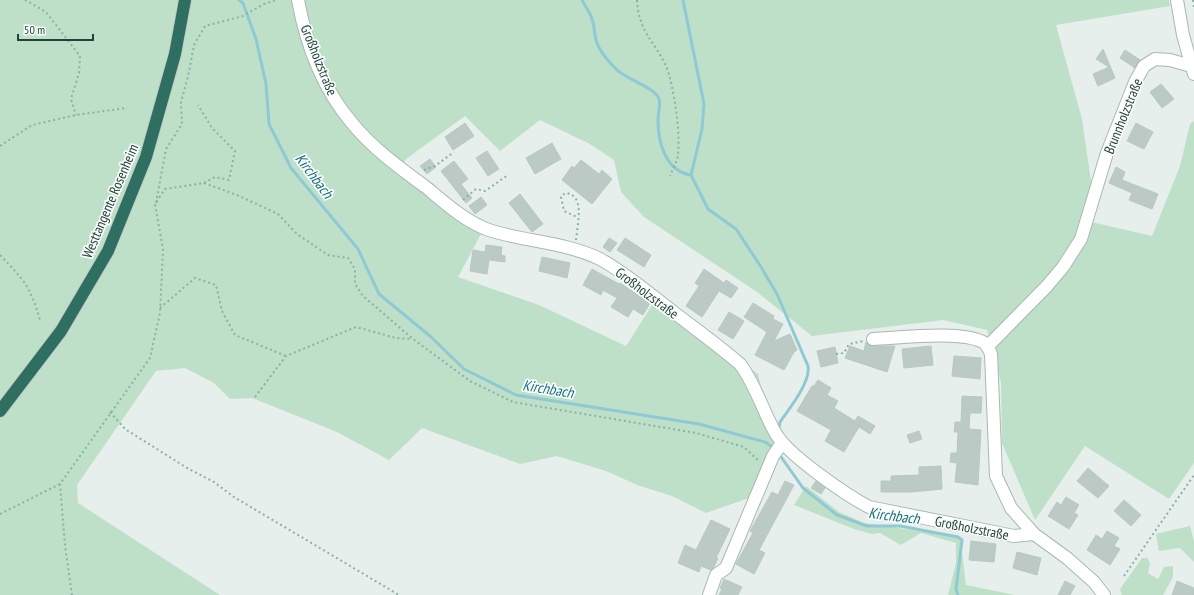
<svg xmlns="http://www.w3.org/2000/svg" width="1194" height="595" font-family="'PT Sans Narrow',sans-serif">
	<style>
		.green { fill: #bfe0c8 }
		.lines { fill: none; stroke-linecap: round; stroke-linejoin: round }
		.stream { stroke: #8ec9d4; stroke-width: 3 }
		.building { fill: #bbcac4; stroke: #b8c9c2 }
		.minor-casing { stroke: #a8b8b2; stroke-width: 14 }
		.highway-casing { stroke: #c2cac8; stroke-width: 14 }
		.path { stroke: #86b3a5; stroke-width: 2; stroke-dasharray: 2 3; stroke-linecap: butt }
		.minor { stroke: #fff; stroke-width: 12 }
		.highway { stroke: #2f6f62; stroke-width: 12 }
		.labels { text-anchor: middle; stroke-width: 3.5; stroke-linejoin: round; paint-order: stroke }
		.street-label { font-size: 14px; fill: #24423a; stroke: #f7fbf9 }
		.water-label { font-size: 15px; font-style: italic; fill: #1c6f80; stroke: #f7fbf9 }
	</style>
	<rect width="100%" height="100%" fill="#e6efeb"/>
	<path class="green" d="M0,0H1169L1170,6L1056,25L1082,119L1091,181L1087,221L1152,236L1180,166L1190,124L1194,121V463L1169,499L1085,446L1035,520L1002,443L1001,382L987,330L943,320L812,336L757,292L644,217L621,192L614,160L590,144L540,120L500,151L465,116L406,159L401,167L481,234L458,277L539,305L626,346L654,302L758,374L775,445L752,497L706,513L672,496L637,485L606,471L557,456L520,464L422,428L389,460L337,432L252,398L230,399L214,383L185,368L156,371L77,485L78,503L220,595H0Z
		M806,486L839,512L864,523L960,537L966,585L1015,595H948L956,563V543L921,533L901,545L880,533L872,534L854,529L794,505Z
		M1190,526L1194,541V562L1180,548L1159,551L1156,534Z
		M1142,558H1148L1150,564L1148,573L1158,579L1164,567L1173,566V577L1163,595H1122L1120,589Z"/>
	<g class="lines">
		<path class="stream" d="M239,0L243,3L256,39L266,84L269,124L291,168L358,249L379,294L430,336L464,369L516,395L699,424L765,442L774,448
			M582,0C585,6 590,12 592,19C595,27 594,35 597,43C600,52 610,63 617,70C625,78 657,89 659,99C661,105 658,113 658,120C658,142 665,171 691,175
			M683,0L704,104L702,129L691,175L708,209L736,229L761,267L777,294L808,366C811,382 789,409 780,422L779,428
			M779,454L803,488L837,515L867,526H900L958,537L962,540L956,589L958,595"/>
	</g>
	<path class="building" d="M1103,49L1115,78L1098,86L1093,74L1109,67L1096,59Z
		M1125,50L1140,60L1135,68L1120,58Z
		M1161,84L1174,99L1162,108L1150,92Z
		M465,123L474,136L453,150L445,137Z
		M1136,123L1153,132L1144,149L1127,141Z
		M552,143L561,159L535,174L526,158Z
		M487,151L499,169L488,176L476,158Z
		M430,159L436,167L427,174L420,166Z
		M581,160L599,174L602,170L612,179L592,204L562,180L572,166L574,168Z
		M454,161L468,179L461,184L472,198L466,203L441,171Z
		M1116,167L1125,172L1122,180L1158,194L1152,209L1129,200L1132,193L1109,183Z
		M520,194L543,224L532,232L509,203Z
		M481,197L487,205L475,214L469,206Z
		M609,238L617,243L610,252L603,247Z
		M625,238L651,255L644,267L617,250Z
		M486,245L502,247L501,255L505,256V262L489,260L487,274L470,271L473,250L485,252Z
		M542,257L570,263L567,278L539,271Z
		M592,269L619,284L620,283L650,303L643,315L633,309L628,317L611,307L617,298L603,290L601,295L583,285Z
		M704,269L724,283L726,280L738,288L731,298L719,291L702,317L686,306L699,286L695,283Z
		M753,303L774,316L773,319L783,324L774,341L790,334L797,350L794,352L784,370L755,355L767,332L744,317Z
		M729,312L744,321L733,339L718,330Z
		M866,342L873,346H895L887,372L845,358L850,346L864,351Z
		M931,346L933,365L904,368L902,349Z
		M835,347L838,363L821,367L817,351Z
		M954,356L981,358L980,379L952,376Z
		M818,380L831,388L827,395L838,401L834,408L855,421L858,416L875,426L870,434L859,427L844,452L825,441L831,430L797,411L812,386H814Z
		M962,396L982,397L981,413H970L969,429L981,430L978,485L955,482L957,463L950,462L951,453H957L958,432H954L955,422H961Z
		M919,431L922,439L910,443L907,435Z
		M941,466L942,489L912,492H881V481H891V476L919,475V467Z
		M1088,468L1109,486L1098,498L1077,481Z
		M785,481L794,485L759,550L765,553L754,574L736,564L753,533L750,531L772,492L778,495Z
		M816,481L825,488L821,494L811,488Z
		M1066,497L1079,505L1074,513L1078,515L1069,529L1048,516L1057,502L1061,505Z
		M1124,500L1141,515L1131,526L1114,511Z
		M711,520L730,529L716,558H718L714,567L711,570L701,566L699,572L678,563L685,545L696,550Z
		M1107,531L1119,538L1114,546L1120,549L1110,565L1087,550L1096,535L1102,539Z
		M971,541L996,544L994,562L969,560Z
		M1017,552L1041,558L1037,575L1013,568Z
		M724,579L742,587L738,595H719L722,589L720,588Z
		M1065,581L1075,586L1070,595H1058Z
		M1177,581L1194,588V595H1172Z"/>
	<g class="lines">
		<g class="minor-casing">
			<path id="minor" d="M298,0C306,44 323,89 352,123C372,148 401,169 427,188C445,203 466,222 489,230C526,242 565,242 600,259C627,274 651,295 676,314C697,330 719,346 740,364C756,385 763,412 776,434C788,455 846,495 869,507L1014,536L1034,534
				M1177,0L1183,35L1194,74
				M873,339C899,338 960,330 983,342C988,345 989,350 991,354L996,476L1011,508L1034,534L1067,558L1094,582L1104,595
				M988,346L1047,286L1063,267L1081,239L1107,153L1135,82L1144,66L1155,59L1170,60L1191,66
				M709,595L716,575L726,568L773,456L782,443"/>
		</g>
		<g class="highway-casing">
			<path id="highway" d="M0,411L61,331L108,251L146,157L175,54L185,0"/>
		</g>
		<path class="path" d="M25,0L46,12L80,56L79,73L71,99L76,115
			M637,0C639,33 654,40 666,66C674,85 682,140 677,160C675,165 672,171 670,176
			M1193,0L1194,8
			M0,146L32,125L76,115L126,108
			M424,170L435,166L454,152
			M204,183L237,195L278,214L297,234L328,255L348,258L355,269V284L363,296L413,339L470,381L513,402L696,433L744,447L759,461
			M463,200L476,189L485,191L508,175
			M156,203L166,149L182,124L181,102L188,77L194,45L205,26L243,16L264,4L276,0
			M576,240C577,226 586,194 565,193L561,197L564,211L577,217
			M0,255C24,280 30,286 40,320
			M160,308L195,278L216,285L222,311L235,335L286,356
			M836,354L844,353L849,344L864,341
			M255,397L286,356L356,327L396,338L412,339
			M110,412L125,429L187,468L214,482L234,497L399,595
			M0,514L60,484
			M1124,576L1194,475
			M72,595L65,546L60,484L150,358L160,313L163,249L155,204L165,189L204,183L215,177L229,180L235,151L212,128L198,105"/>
		<use href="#minor" class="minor"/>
		<use href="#highway" class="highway"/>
	</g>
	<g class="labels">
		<g class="street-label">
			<text transform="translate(319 60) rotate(68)" y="5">Großholzstraße</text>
			<text transform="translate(1123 116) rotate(-68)" y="5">Brunnholzstraße</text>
			<text transform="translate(110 201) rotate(-67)" y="5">Westtangente Rosenheim</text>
			<text transform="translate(647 293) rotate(37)" y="5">Großholzstraße</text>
			<text transform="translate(972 528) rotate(11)" y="5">Großholzstraße</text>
		</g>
		<g class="water-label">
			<text transform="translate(314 176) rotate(53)" y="5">Kirchbach</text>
			<text transform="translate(548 389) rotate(9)" y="5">Kirchbach</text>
			<text transform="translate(894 516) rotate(7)" y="5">Kirchbach</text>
		</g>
	</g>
	<path d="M18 34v6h75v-6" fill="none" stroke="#24423a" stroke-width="2"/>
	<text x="24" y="34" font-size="12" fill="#24423a" stroke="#f7fbf9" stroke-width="3" paint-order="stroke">50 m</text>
</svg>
